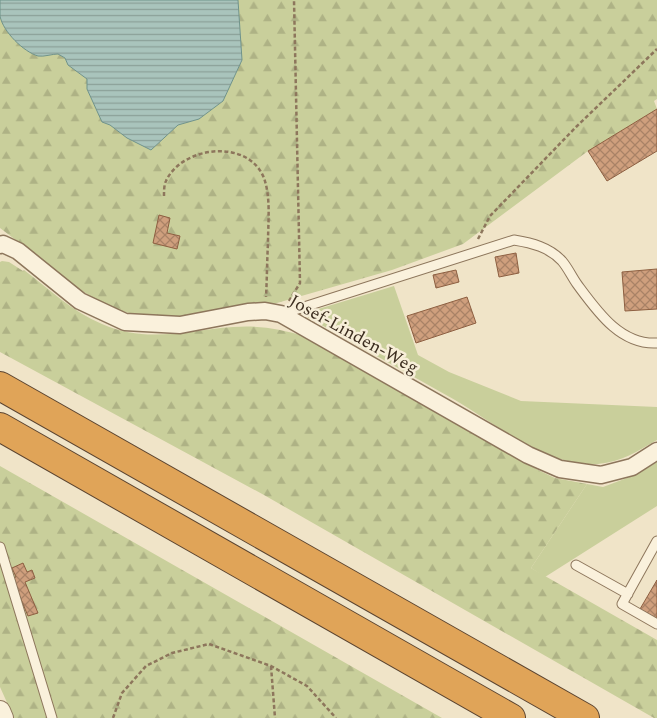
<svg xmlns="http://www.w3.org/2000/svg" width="657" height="718" font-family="Spectral,serif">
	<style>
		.grass { fill: #c9cf9b }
		.forest { fill: url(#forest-firs) }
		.water { fill: url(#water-rules); stroke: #6f938a }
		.building { fill: url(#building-cross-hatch); stroke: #8d5f41 }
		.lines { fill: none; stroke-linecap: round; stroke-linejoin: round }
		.service-casing { stroke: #8d765c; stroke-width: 11 }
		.minor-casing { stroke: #8d765c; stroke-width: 19 }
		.tertiary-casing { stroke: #8d765c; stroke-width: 22 }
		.motorway-casing { stroke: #5b4430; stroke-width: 30 }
		.path { stroke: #8d765c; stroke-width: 2.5; stroke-dasharray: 4 2.5; stroke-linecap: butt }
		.service { stroke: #faf1dc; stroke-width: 9 }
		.minor { stroke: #faf1dc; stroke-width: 16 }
		.tertiary { stroke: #faf1dc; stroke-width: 20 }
		.motorway { stroke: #e0a458; stroke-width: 28 }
		.labels { text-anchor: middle; stroke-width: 5; stroke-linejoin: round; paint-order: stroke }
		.street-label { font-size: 18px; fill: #3d2e20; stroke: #f7eed8 }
	</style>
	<defs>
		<pattern id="forest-firs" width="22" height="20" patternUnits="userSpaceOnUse" patternTransform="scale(1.25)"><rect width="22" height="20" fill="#c9cf9b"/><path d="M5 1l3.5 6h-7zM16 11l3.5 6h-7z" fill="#aeb285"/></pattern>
		<pattern id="water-rules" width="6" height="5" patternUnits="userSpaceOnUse" patternTransform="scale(1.25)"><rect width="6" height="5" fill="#a9c4bc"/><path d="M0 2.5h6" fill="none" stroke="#8ba098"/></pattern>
		<pattern id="building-cross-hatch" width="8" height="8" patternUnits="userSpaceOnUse" patternTransform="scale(1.25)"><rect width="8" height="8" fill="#cf9f7d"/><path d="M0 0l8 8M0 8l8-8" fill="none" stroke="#a98266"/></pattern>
	</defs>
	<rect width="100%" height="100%" fill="#f0e4c8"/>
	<path class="grass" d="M394,286L418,355L449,372L521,401L657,407V440C638,451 621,462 598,464C551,468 495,424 455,400C404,371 353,343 302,314Z
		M657,462V506L545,577L531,568L587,484L603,487L635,475Z"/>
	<path class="forest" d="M238,0H657V99L654,101L657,109L588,151L463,244L392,270L263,307C231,307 200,315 168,317C119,319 87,296 51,268C34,254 17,241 0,228V16L1,20L42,56L58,54L65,58L68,65L87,79V89L102,122L110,125L127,138L151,150L178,125L199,119L223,101L242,60Z
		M2,261L9,262L23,271L24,270C49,289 73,312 102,324C147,344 187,330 233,327C258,325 280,329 304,336L540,471L555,478L587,484L531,568L657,640V718H654L264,495L0,352V262Z
		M0,466L442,718H14L0,687Z"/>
	<path class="water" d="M0,0H238L242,60L223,101L199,119L178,125L151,150L127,138L110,125L102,122L87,89V79L68,65L65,58L58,54C52,54 44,57 38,56C24,52 3,32 0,16C0,11 0,5 0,0Z"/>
	<path class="building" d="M657,109V151L607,181L588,151Z
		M159,215L170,218L167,233L180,236L177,249L153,243Z
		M516,253L519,273L499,277L495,257Z
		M657,269V309L625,311L622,272Z
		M456,270L459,282L436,288L433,275Z
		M467,297L476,323L416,343L407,316Z
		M23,563L27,572L32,570L35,578L25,582L38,613L28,616L12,578L16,577L12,568Z
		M657,580V619L640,609Z"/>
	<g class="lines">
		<g class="service-casing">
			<path id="service" d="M282,314L514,240C532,243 549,247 562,261C568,268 572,277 577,284C597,311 620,345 657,343
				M657,541L622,604L657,624
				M0,547L52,718
				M576,565L628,594"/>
		</g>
		<g class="minor-casing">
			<path id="minor" d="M0,245L3,244L18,251L80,301L125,322L180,325L248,312L265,311L281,314L528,455L560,469L601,475L632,467L657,451"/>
		</g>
		<g class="tertiary-casing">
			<path id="tertiary" d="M0,711L3,718"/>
		</g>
		<g class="motorway-casing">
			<path id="motorway" d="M0,386L585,718
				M0,427L511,718"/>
		</g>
		<path class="path" d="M164,196C164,191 164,185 166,181C182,146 248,138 264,178C271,198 268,222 268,243C267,261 267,279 266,297
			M478,239L490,216L576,127L657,49
			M289,301L300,283L294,0
			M271,666L275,718
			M113,718L122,693L146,666L172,653L209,644L271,666L307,686L336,718"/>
		<use href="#service" class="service"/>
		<use href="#minor" class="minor"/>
		<use href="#tertiary" class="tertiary"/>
		<use href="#motorway" class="motorway"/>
	</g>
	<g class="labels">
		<g class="street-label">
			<text transform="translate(354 334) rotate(29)" y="6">Josef-Linden-Weg</text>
		</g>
	</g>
</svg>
